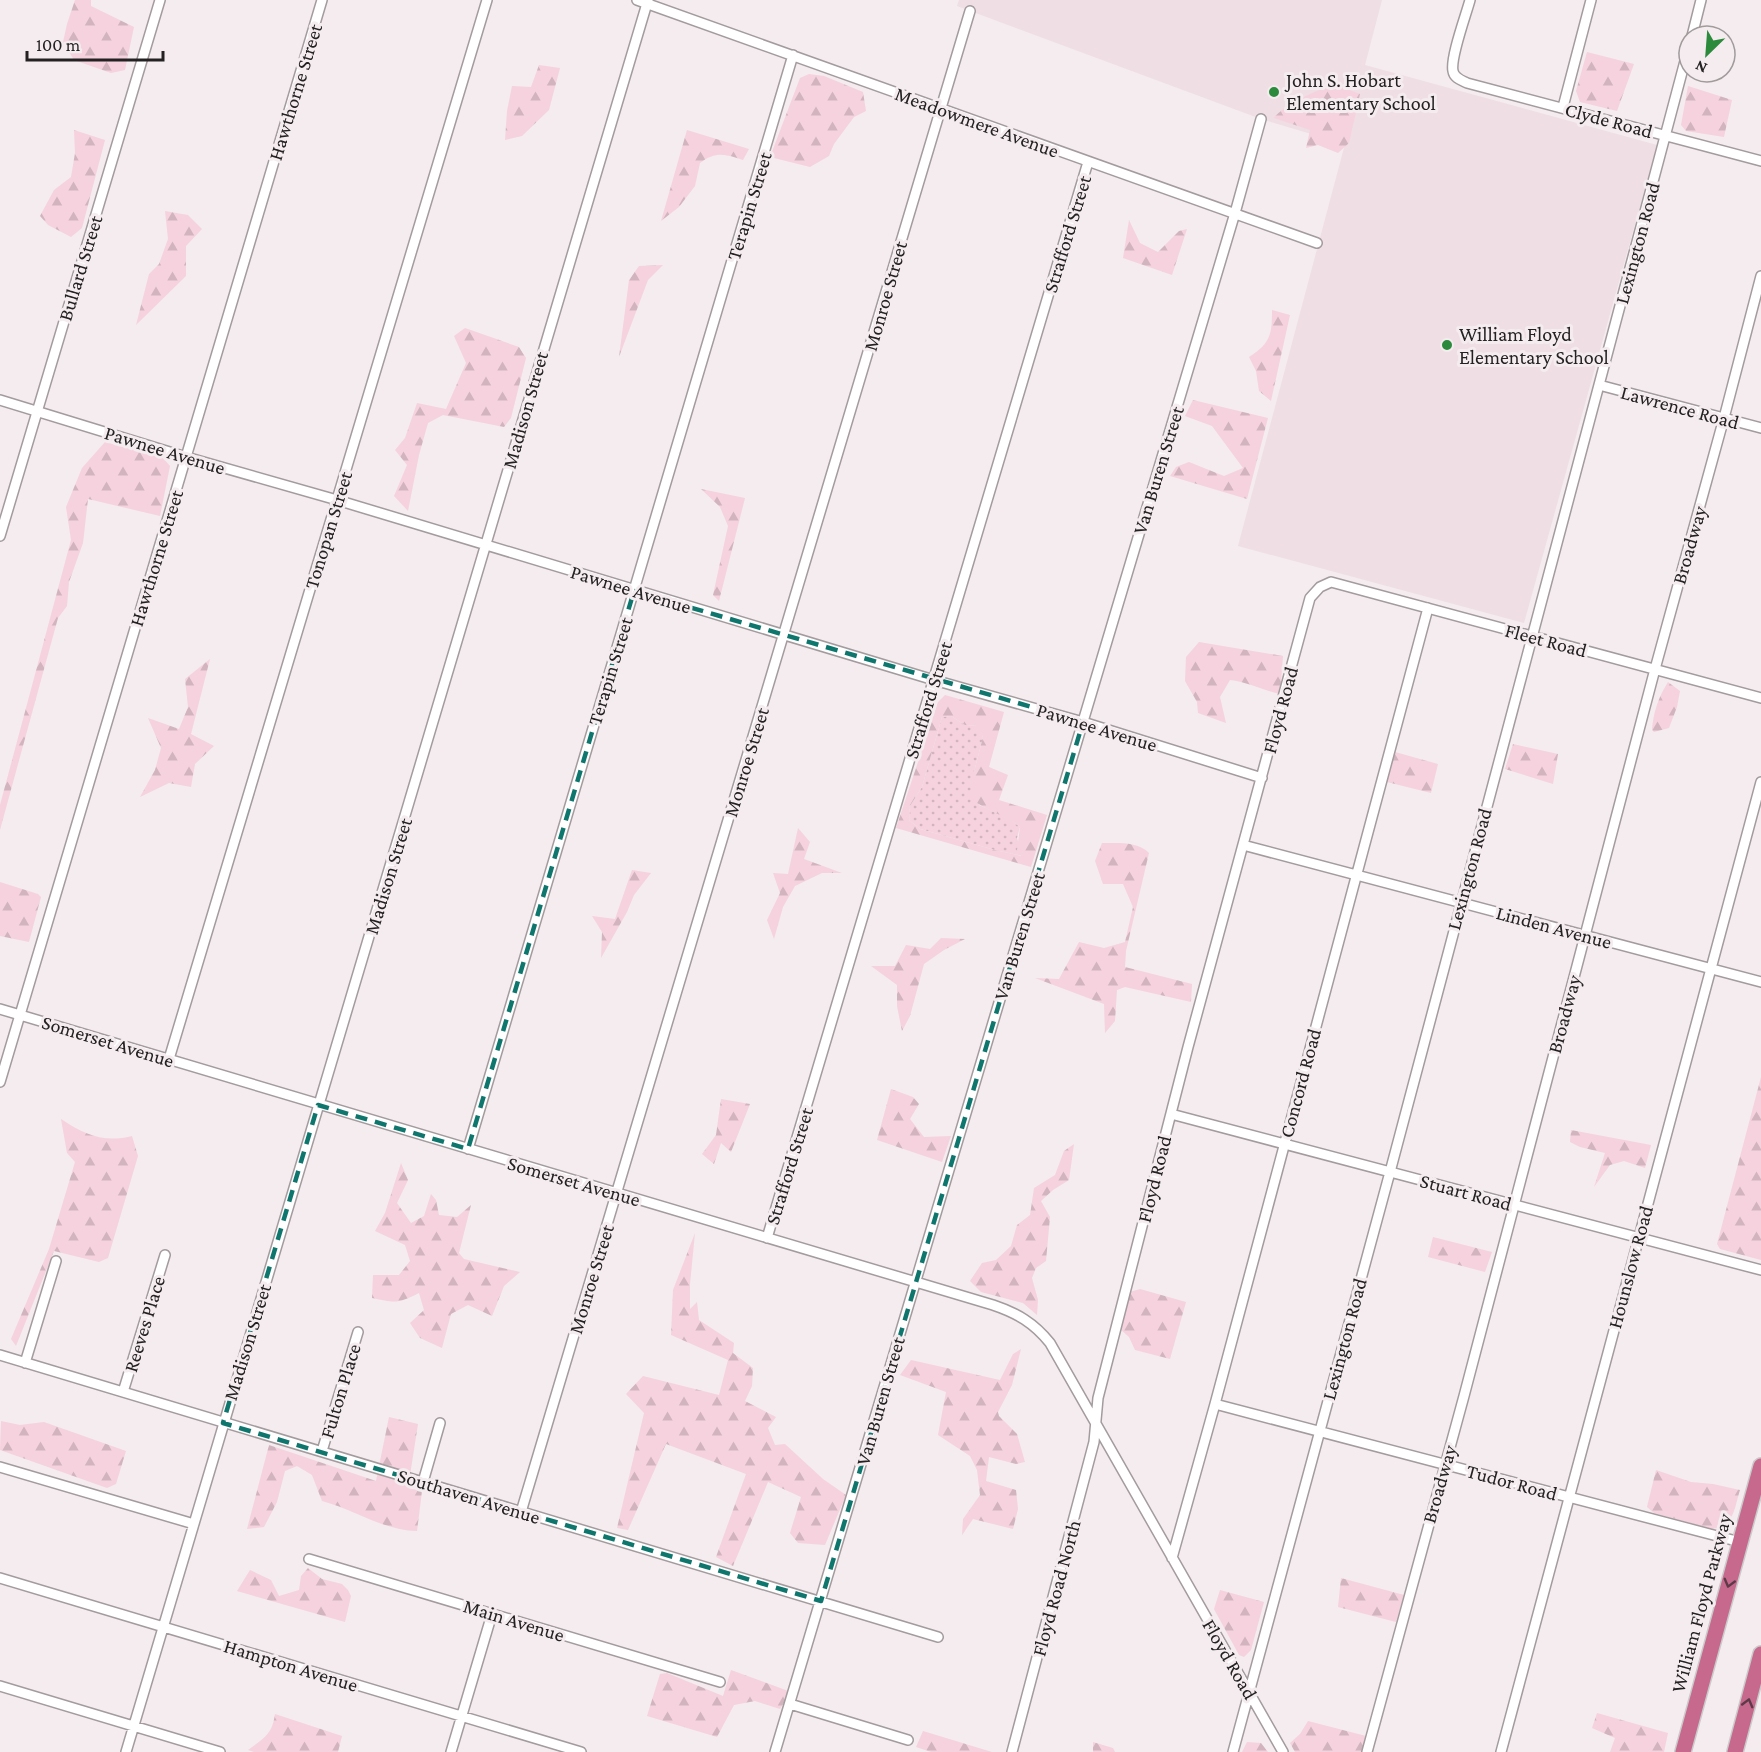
<svg xmlns="http://www.w3.org/2000/svg" width="1761" height="1752" font-family="'Crimson Pro',serif">
	<style>
		.built { fill: #efdee4 }
		.grass { fill: url(#grass-dots) }
		.forest { fill: url(#forest-firs); fill-rule: evenodd }
		.lines { fill: none; stroke-linecap: round; stroke-linejoin: round }
		.minor-casing { stroke: #a39b9d; stroke-width: 12 }
		.highway-casing { stroke: #cacaca; stroke-width: 18 }
		.minor { stroke: #fff; stroke-width: 9 }
		.highway { stroke: #c7688d; stroke-width: 15 }
		.oneway { stroke: #5d3a47 }
		.marked { fill: none; stroke: #0f766e; stroke-width: 4.5; stroke-dasharray: 12 8; stroke-linejoin: round }
		.poi-dot { fill: #2c8a3c; stroke: #f4ecee; stroke-width: 2 }
		.labels { text-anchor: middle; stroke-width: 6; stroke-linejoin: round; paint-order: stroke }
		.poi-label { font-size: 20px; fill: #242122; stroke: #f4ecee; text-anchor: start }
		.street-label { font-size: 20px; fill: #242122; stroke: #f4ecee }
	</style>
	<defs>
		<pattern id="grass-dots" width="8" height="8" patternUnits="userSpaceOnUse" patternTransform="scale(1.5)"><rect width="8" height="8" fill="#f5d2de"/><path d="M2 2h.1M6 6h.1" fill="none" stroke="#d2b4be" stroke-width="1.8" stroke-linecap="round"/></pattern>
		<pattern id="forest-firs" width="22" height="20" patternUnits="userSpaceOnUse" patternTransform="scale(1.5)"><rect width="22" height="20" fill="#f5d2de"/><path d="M5 1l3.5 6h-7zM16 11l3.5 6h-7z" fill="#d2b4be"/></pattern>
	</defs>
	<rect width="100%" height="100%" fill="#f4ecee"/>
	<path class="built" d="M959,0H1382L1365,65L1657,145L1524,623L1238,546L1345,144L1261,119L957,6Z"/>
	<path class="grass" d="M951,716L965,725L978,726L983,737L974,772L979,805L1008,818L1020,827L1017,838L1023,856L995,850L920,829L909,820L910,806L922,787L942,717Z"/>
	<path class="forest" d="M75,0H91V6L134,27L125,70L111,73L74,60L63,42L67,24Z
		M1587,52L1634,64L1617,111L1580,102L1576,91Z
		M539,65L560,68L549,110L522,136L505,140L507,111L512,86L531,87Z
		M809,74L824,76L863,92L866,111L854,117L834,144L829,156L810,167L770,157L800,78Z
		M1336,85L1360,94L1349,143L1338,153L1318,145L1306,148L1310,130L1274,118C1283,105 1320,88 1336,85Z
		M1688,86L1732,100L1724,137L1686,131L1681,125Z
		M74,130L105,140L82,228L71,237L48,225L40,216L54,190L71,177L75,153Z
		M687,130L749,149L743,160C726,154 715,151 700,163L695,186L679,207L661,221Z
		M165,211L188,215L202,229L186,246V276L136,325L149,274L159,264L168,239Z
		M1129,220L1140,243L1158,252L1179,231L1187,229L1172,275L1123,258Z
		M663,265L648,280L619,357L629,280L639,266Z
		M1272,310L1290,315L1271,401L1259,391L1256,371L1249,357C1271,343 1272,334 1272,310Z
		M465,328L519,347L526,358L511,418L504,427L443,415L428,423L419,455L408,511L394,496L407,465L395,450L405,438L417,403L446,409L466,363L454,336Z
		M1193,400L1268,418L1247,499L1170,476L1176,467L1189,462L1224,476L1243,468L1212,426L1185,416Z
		M105,442L163,458L170,466L160,516L88,499L83,543L69,582L67,606L58,618L0,830V805L71,540L66,507L82,468Z
		M701,489L745,498L719,601L713,595L728,526L720,507Z
		M1199,642L1283,656L1280,694C1262,690 1248,682 1230,680L1220,697L1226,723L1198,713L1197,702L1185,681L1186,657Z
		M210,659L191,734L214,746L195,764L191,787L169,783L140,797L155,770L161,748L148,718L179,729L188,707L185,679Z
		M1668,682L1680,691L1677,707L1669,728L1654,732L1652,730C1653,713 1659,696 1668,682Z
		M945,695L1004,712L989,767L1008,775L999,800L1047,815L1031,867L896,828L938,702ZM951,716L965,725L977,726L983,737L974,772L972,799C986,811 1005,815 1020,827L1017,850L1022,856L995,850L920,829L909,820L910,806L922,787L942,717Z
		M1513,744L1558,754L1553,784L1505,769Z
		M1395,752L1438,764L1431,793L1387,782Z
		M798,828L810,842L804,859L842,873H822L795,886L783,907L774,939L767,920L780,893L773,873L788,874Z
		M1102,843C1117,843 1138,841 1149,853L1126,951L1125,967L1192,984L1191,1002L1125,987L1117,990L1115,1021L1105,1033L1104,1004L1035,978L1059,979L1079,942L1104,948L1125,942L1133,907L1123,884H1103L1095,861Z
		M632,870L651,873L634,895L627,912L601,958L602,932L592,916L615,919Z
		M0,882L38,894L41,897L29,942L0,936Z
		M941,938L965,939L944,950L924,964L910,1016L902,1031L897,1006V985L871,966H895L906,945L930,949Z
		M1761,1077V1260L1720,1249L1717,1244Z
		M891,1089L913,1097L919,1104L910,1119L924,1137L951,1136L942,1162L877,1140Z
		M721,1099L750,1104L731,1152L721,1143L714,1164L702,1154L716,1135Z
		M61,1119C85,1135 104,1143 132,1136L138,1156L108,1258L99,1262L54,1251L16,1346L11,1339L49,1249L75,1162L67,1153Z
		M1571,1130L1651,1145L1645,1168L1624,1161L1610,1165L1594,1187L1605,1153L1580,1147L1570,1142Z
		M1074,1144L1069,1180L1053,1190L1041,1201L1050,1217L1046,1261L1036,1268L1032,1278L1038,1300L1037,1315L1023,1303L981,1292L970,1281L982,1263L996,1260L1011,1246L1017,1225L1030,1215L1034,1188L1055,1175L1064,1151Z
		M401,1163L408,1180L397,1203L411,1223L424,1216L431,1194L436,1200L439,1215L457,1217L471,1205L459,1253L464,1259L520,1272L504,1286L492,1316L468,1305L451,1314L442,1348L420,1338L410,1323L424,1310L419,1293C397,1304 396,1303 372,1298L373,1275H399L410,1261L405,1245L375,1231L385,1213Z
		M695,1233L690,1284V1309L697,1302L699,1320L734,1343L733,1353L753,1368L752,1386L745,1401L776,1417L768,1428L775,1445L785,1444L823,1479L846,1495L825,1545L798,1543L790,1533L801,1497L768,1482L733,1566L716,1557L746,1474L666,1444L628,1530L617,1528L644,1413L626,1394L643,1376L719,1395L728,1360L671,1335L673,1290Z
		M1433,1237L1492,1252L1485,1272L1428,1257Z
		M1140,1289L1186,1302L1170,1359L1135,1350L1129,1337L1120,1329L1130,1292Z
		M1021,1349L1012,1385L998,1412L999,1416L1017,1434L1025,1462L1016,1464L989,1457L986,1481L1016,1490L1018,1509L1013,1529L973,1519L962,1535L963,1519L980,1495L977,1470L970,1456L938,1435L946,1392L900,1375L911,1360L1000,1380L1013,1354Z
		M389,1417L418,1424L408,1488L422,1491L417,1531C385,1531 353,1509 322,1501L312,1475L297,1466L285,1471L277,1502L264,1527L247,1529L269,1445L376,1481Z
		M1,1421L20,1425L44,1422L126,1451L116,1484L107,1488L0,1450Z
		M1656,1470L1691,1482L1713,1484L1740,1490C1734,1509 1734,1527 1712,1529L1654,1513L1647,1507Z
		M308,1568L322,1579L342,1584L348,1590L351,1596L345,1622L237,1591L250,1570L271,1580L279,1596L299,1590L301,1576Z
		M1341,1578L1404,1595L1396,1622L1338,1607Z
		M1220,1590L1264,1602L1251,1650L1244,1657L1239,1655L1214,1609Z
		M731,1670L791,1692L780,1709L755,1701L734,1705L717,1737L647,1716L660,1674L667,1673L723,1696Z
		M1597,1713L1668,1733L1664,1752H1610L1615,1738L1592,1728Z
		M275,1714L342,1736L338,1752H254L248,1750C264,1738 272,1735 275,1714Z
		M1308,1721L1366,1736L1362,1752H1295L1290,1743L1300,1734Z
		M923,1731L992,1752H931L916,1747Z
		M1093,1742L1113,1748L1115,1752H1093Z
		M1247,1742L1261,1743L1268,1752H1242Z"/>
	<g class="lines">
		<g class="minor-casing">
			<path id="minor" d="M637,0L1317,243
				M1470,0C1466,15 1450,58 1453,71C1454,78 1461,80 1467,83L1761,161
				M1692,36L1701,0
				M1563,107L1591,0
				M1599,385L1761,428
				M0,400L186,457L337,500L934,680L1083,722L1262,778
				M0,536L160,0
				M1243,845L1761,982
				M0,1009L993,1305C1017,1313 1034,1323 1050,1343L1283,1752
				M169,1059L487,0
				M0,1082L322,0
				M1171,1114L1761,1270
				M468,1149L793,55
				M767,1238L1088,162
				M0,1355L938,1637
				M25,1363L56,1261
				M123,1392L165,1255
				M1215,1404L1740,1542
				M322,1451L358,1332
				M0,1467L194,1524
				M423,1482L440,1423
				M521,1512L970,11
				M1172,1558L1215,1404L1428,608
				M309,1559L720,1682
				M0,1578L581,1752
				M0,1686L220,1752
				M790,1704L908,1740
				M126,1752L648,0
				M451,1752L492,1614
				M775,1752L1235,213L1261,119
				M1012,1752L1094,1442L1098,1398L1188,1047L1310,598L1320,587L1331,582L1761,698
				M1233,1752L1390,1172L1689,46
				M1367,1752L1464,1396L1655,669L1724,418L1761,276
				M1501,1752L1761,782"/>
		</g>
		<g class="highway-casing">
			<path id="highway" d="M1683,1752L1761,1466
				M1735,1752L1761,1654"/>
		</g>
		<use href="#minor" class="minor"/>
		<use href="#highway" class="highway"/>
	</g>
	<defs><path id="oneway-chevron" d="M-2-3.5L2.5 0L-2 3.5" fill="none" stroke-width="1.6" stroke-linecap="round" stroke-linejoin="round" transform="scale(1.5)"/></defs>
	<g class="oneway">
		<use href="#oneway-chevron" transform="translate(1729 1583) rotate(105)"/>
		<use href="#oneway-chevron" transform="translate(1748 1703) rotate(-75)"/>
	</g>
	<path class="marked" d="M634,591L1083,722L821,1601L223,1423L318,1105L468,1149Z"/>
	<g class="poi-dot">
		<circle cx="1274" cy="92" r="6"/>
		<circle cx="1447" cy="345" r="6"/>
	</g>
	<g class="labels">
		<g class="poi-label">
			<text x="1286" y="87">John S. Hobart<tspan x="1286" dy="23">Elementary School</tspan></text>
			<text x="1459" y="341">William Floyd<tspan x="1459" dy="23">Elementary School</tspan></text>
		</g>
		<g class="street-label">
			<text transform="translate(295 92) rotate(-73)" y="7">Hawthorne Street</text>
			<text transform="translate(1609 120) rotate(15)" y="7">Clyde Road</text>
			<text transform="translate(977 122) rotate(20)" y="7">Meadowmere Avenue</text>
			<text transform="translate(749 206) rotate(-73)" y="7">Terapin Street</text>
			<text transform="translate(1067 234) rotate(-73)" y="7">Strafford Street</text>
			<text transform="translate(1637 243) rotate(-75)" y="7">Lexington Road</text>
			<text transform="translate(80 268) rotate(-73)" y="7">Bullard Street</text>
			<text transform="translate(885 296) rotate(-74)" y="7">Monroe Street</text>
			<text transform="translate(1680 407) rotate(15)" y="7">Lawrence Road</text>
			<text transform="translate(525 410) rotate(-74)" y="7">Madison Street</text>
			<text transform="translate(165 450) rotate(17)" y="7">Pawnee Avenue</text>
			<text transform="translate(1158 470) rotate(-73)" y="7">Van Buren Street</text>
			<text transform="translate(328 530) rotate(-73)" y="7">Tonopan Street</text>
			<text transform="translate(1689 545) rotate(-74)" y="7">Broadway</text>
			<text transform="translate(156 558) rotate(-73)" y="7">Hawthorne Street</text>
			<text transform="translate(631 589) rotate(17)" y="7">Pawnee Avenue</text>
			<text transform="translate(1546 640) rotate(15)" y="7">Fleet Road</text>
			<text transform="translate(610 671) rotate(-73)" y="7">Terapin Street</text>
			<text transform="translate(928 700) rotate(-73)" y="7">Strafford Street</text>
			<text transform="translate(1280 710) rotate(-75)" y="7">Floyd Road</text>
			<text transform="translate(1097 727) rotate(17)" y="7">Pawnee Avenue</text>
			<text transform="translate(746 762) rotate(-73)" y="7">Monroe Street</text>
			<text transform="translate(1469 869) rotate(-75)" y="7">Lexington Road</text>
			<text transform="translate(388 876) rotate(-73)" y="7">Madison Street</text>
			<text transform="translate(1554 927) rotate(15)" y="7">Linden Avenue</text>
			<text transform="translate(1019 936) rotate(-73)" y="7">Van Buren Street</text>
			<text transform="translate(1564 1014) rotate(-75)" y="7">Broadway</text>
			<text transform="translate(108 1041) rotate(17)" y="7">Somerset Avenue</text>
			<text transform="translate(1300 1083) rotate(-75)" y="7">Concord Road</text>
			<text transform="translate(789 1166) rotate(-73)" y="7">Strafford Street</text>
			<text transform="translate(1154 1179) rotate(-76)" y="7">Floyd Road</text>
			<text transform="translate(574 1181) rotate(16)" y="7">Somerset Avenue</text>
			<text transform="translate(1466 1192) rotate(15)" y="7">Stuart Road</text>
			<text transform="translate(1630 1267) rotate(-75)" y="7">Hounslow Road</text>
			<text transform="translate(591 1279) rotate(-73)" y="7">Monroe Street</text>
			<text transform="translate(144 1324) rotate(-73)" y="7">Reeves Place</text>
			<text transform="translate(1344 1339) rotate(-75)" y="7">Lexington Road</text>
			<text transform="translate(247 1342) rotate(-73)" y="7">Madison Street</text>
			<text transform="translate(340 1391) rotate(-73)" y="7">Fulton Place</text>
			<text transform="translate(880 1401) rotate(-74)" y="7">Van Buren Street</text>
			<text transform="translate(1512 1482) rotate(15)" y="7">Tudor Road</text>
			<text transform="translate(1439 1484) rotate(-74)" y="7">Broadway</text>
			<text transform="translate(469 1496) rotate(17)" y="7">Southaven Avenue</text>
			<text transform="translate(1056 1588) rotate(-75)" y="7">Floyd Road North</text>
			<text transform="translate(1701 1603) rotate(-75)" y="7">William Floyd Parkway</text>
			<text transform="translate(514 1620) rotate(17)" y="7">Main Avenue</text>
			<text transform="translate(1230 1659) rotate(60)" y="7">Floyd Road</text>
			<text transform="translate(291 1665) rotate(17)" y="7">Hampton Avenue</text>
		</g>
	</g>
	<g transform="translate(1707 54) rotate(205)"><circle r="28" fill="#f4ecee" stroke="#a19b9c" stroke-width="1.5"/>
	<path d="M0-4.5L10 22L0 15L-10 22Z" fill="#2c8a3c"/>
	<text y="-9" font-size="16" font-weight="bold" text-anchor="middle" fill="#242122">N</text>
	</g>
	<path d="M27 51v9h136v-9" fill="none" stroke="#242122" stroke-width="3"/>
	<text x="36" y="51" font-size="18" fill="#242122" stroke="#f4ecee" stroke-width="4.5" paint-order="stroke">100 m</text>
</svg>
